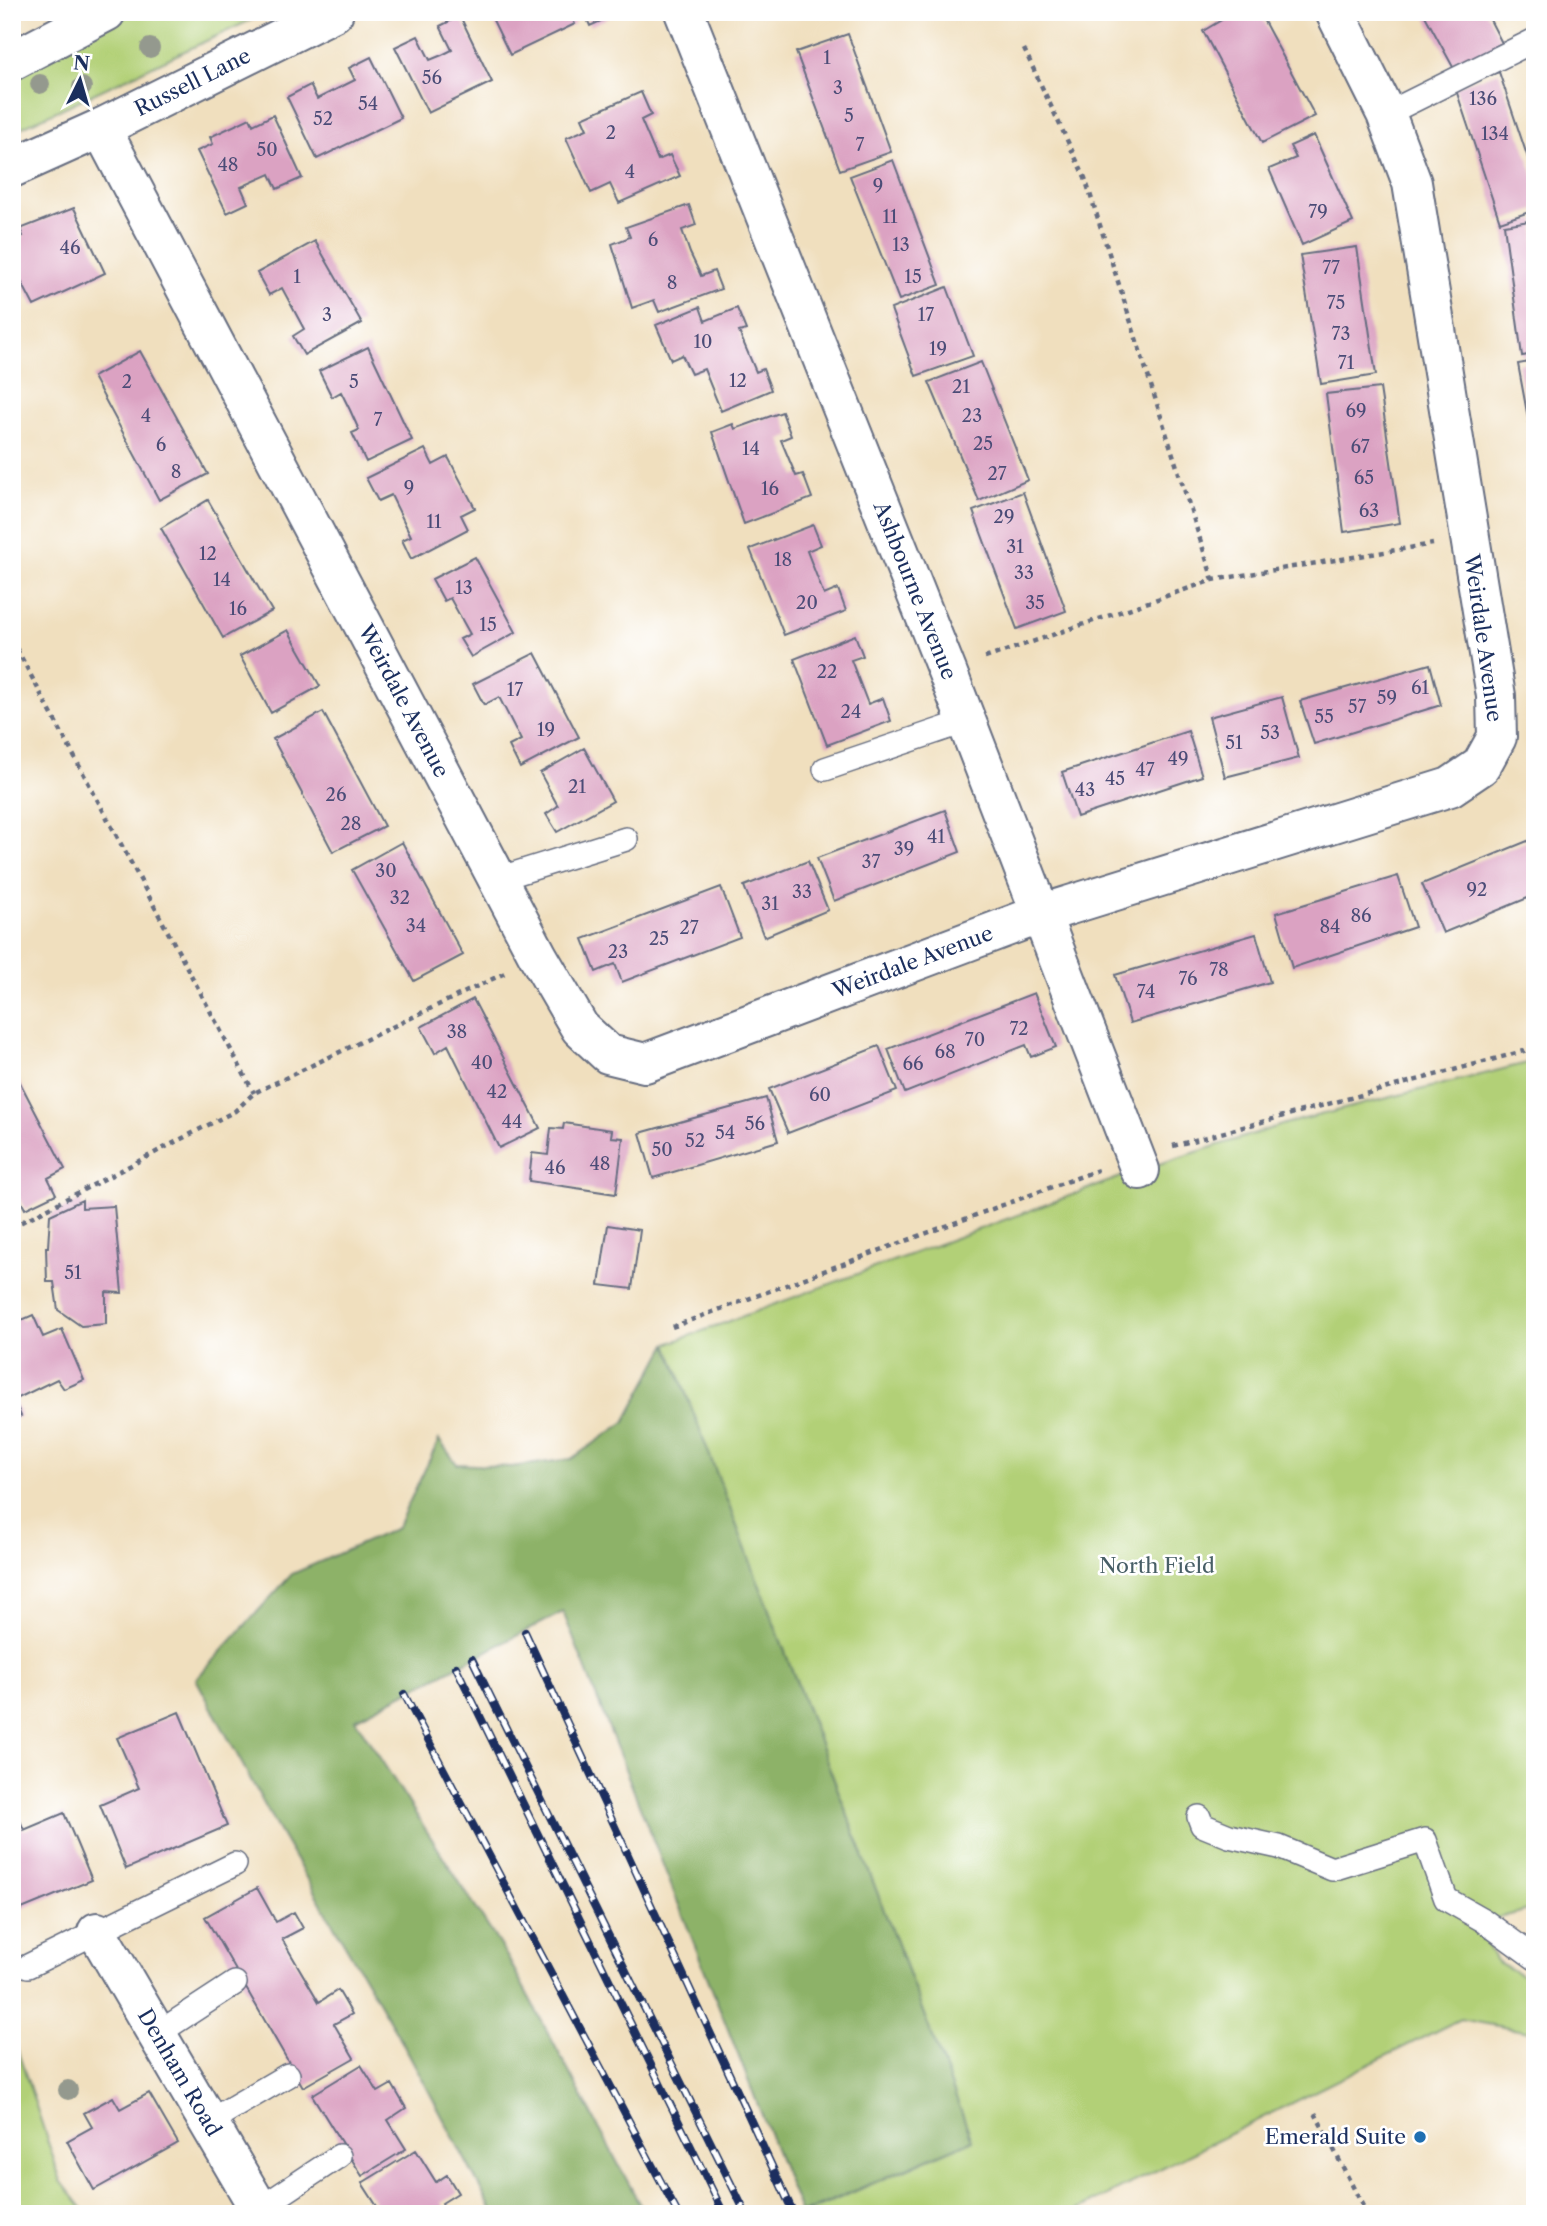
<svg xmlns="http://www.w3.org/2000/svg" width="1547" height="2226" font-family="'Libre Caslon Text',serif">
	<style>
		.green { fill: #b2d077; stroke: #66806a; stroke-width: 2 }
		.forest { fill: #8db268; stroke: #547063; stroke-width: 2 }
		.building { fill: #dba2c2 }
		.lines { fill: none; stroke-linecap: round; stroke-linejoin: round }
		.lane-casing { stroke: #666d80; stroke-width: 26 }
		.street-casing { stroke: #666d80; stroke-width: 42 }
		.secondary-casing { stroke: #666d80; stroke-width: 42 }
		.path { stroke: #666d80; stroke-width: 4.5; stroke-dasharray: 5 5; stroke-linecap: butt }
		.lane { stroke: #fff; stroke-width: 23 }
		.street { stroke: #fff; stroke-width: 38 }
		.secondary { stroke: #fff; stroke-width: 38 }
		.rail-casing { stroke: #1b2f5e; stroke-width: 8 }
		.rail { stroke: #fff; stroke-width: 5; stroke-dasharray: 16; stroke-linecap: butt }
		.tree { fill: #94998e }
		.poi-dot { fill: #1f6fb2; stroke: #fff; stroke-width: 2.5 }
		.labels { text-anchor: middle; stroke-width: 5; stroke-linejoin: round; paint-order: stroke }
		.number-label { font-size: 18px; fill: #4b4c77 }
		.street-label { font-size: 21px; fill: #1b2f5e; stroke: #fff }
		.park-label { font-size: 21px; fill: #485f66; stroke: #fff }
		.poi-label { font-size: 21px; fill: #1b2f5e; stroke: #fff; text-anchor: end }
	</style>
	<rect width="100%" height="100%" fill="#fff"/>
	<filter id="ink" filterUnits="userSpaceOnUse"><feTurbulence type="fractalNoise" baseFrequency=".0143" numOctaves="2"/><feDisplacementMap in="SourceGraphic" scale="14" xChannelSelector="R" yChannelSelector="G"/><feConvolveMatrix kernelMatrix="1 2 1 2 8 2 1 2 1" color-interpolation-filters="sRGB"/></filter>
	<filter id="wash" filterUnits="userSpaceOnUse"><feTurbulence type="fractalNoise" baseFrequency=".00686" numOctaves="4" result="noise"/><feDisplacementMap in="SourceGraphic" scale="28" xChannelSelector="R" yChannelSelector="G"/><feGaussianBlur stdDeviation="1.57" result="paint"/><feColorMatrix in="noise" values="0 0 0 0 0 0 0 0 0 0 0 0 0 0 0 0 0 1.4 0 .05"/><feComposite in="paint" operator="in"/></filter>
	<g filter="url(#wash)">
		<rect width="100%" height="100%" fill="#f0dfbe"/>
		<path class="green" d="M130,12H268L12,132V72Z
			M1535,1061V1906L1528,1910L1476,1924L1496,1961L1535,1982V2033L1460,2019L1077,2210L1073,2214H804L972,2140L667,1344L1140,1170L1288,1123Z
			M12,2034L61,2181L87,2214H12Z"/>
		<path class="forest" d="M667,1344L972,2140L801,2214L563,1612L355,1719L508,1958L645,2214H494L409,2054L276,1826L196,1679L292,1574L397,1528L439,1440L457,1464L511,1467L571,1459L625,1422Z"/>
		<g id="blocks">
			<path class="building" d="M489,12H569L575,24L510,55Z
				M584,12H611L612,16L590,26Z
				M1235,12H1259L1315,116L1262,143L1203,31Z
				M1423,12H1486L1502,43L1454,69Z
				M460,16L492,82L428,113L395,47L418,36L430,60L442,55L452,50L440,26Z
				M848,34L891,152L840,170L796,52Z
				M371,57L401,118L317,159L287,97L310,85L317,99L355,80L349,68Z
				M1499,72L1535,179V210L1500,222L1455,87Z
				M641,92L651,115L641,120L658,160L670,155L680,176L619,203L610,184L591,193L566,138L587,129L582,118Z
				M273,115L302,178L277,189L270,174L241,187L248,203L227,213L197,151L213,144L210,137L250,118L253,125Z
				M1314,135L1353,222L1302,245L1269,169L1296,158L1290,146Z
				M893,160L940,285L899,300L850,176Z
				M689,205L696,225L682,230L690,253L701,276L714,271L721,289L659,312L654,300L632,308L612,244L630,237L626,227Z
				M74,208L105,273L34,306L12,264V242L23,236L20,229Z
				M1535,220V354L1522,356L1504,225Z
				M315,241L362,323L304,355L293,336L304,329L282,288L269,295L257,273Z
				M1357,247L1376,375L1321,384L1300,255Z
				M947,287L973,356L916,376L891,309Z
				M700,307L705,321L737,308L746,330L739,332L756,372L763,369L771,390L721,411L704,369L691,374L682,355L671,360L656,325Z
				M368,347L412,440L366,462L352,433L359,430L350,410L341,392L332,397L319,371Z
				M140,351L208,474L159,500L93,377Z
				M1535,361V445H1533L1518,364Z
				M981,362L1028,480L979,501L929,382Z
				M1380,388L1400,523L1344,532L1326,394Z
				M782,412L791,436L781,440L796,476L803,474L812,498L744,524L712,432L733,424L735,429Z
				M425,449L433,465L448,457L475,508L461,515L468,529L411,559L402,540L411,536L391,495L378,501L366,478Z
				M1023,492L1066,611L1017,629L973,511Z
				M208,500L272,611L223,638L161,528Z
				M813,525L821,545L807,551L824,595L838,589L846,611L784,635L750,549Z
				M475,557L516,632L471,657L460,639L470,634L450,598L444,601L432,579Z
				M288,630L320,686L271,713L240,656Z
				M855,635L863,656L851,660L868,704L883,698L891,721L827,745L794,659Z
				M535,653L579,737L520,768L509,746L521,740L499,697L484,705L473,684Z
				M1430,664L1441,705L1314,744L1300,701Z
				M1282,697L1299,758L1225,777L1209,717Z
				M323,712L384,826L333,852L273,739Z
				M1188,731L1202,776L1077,817L1062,772Z
				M584,748L613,801L557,832L546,814L558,806L540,773Z
				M945,810L960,852L834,901L817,858Z
				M1535,838V895L1443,933L1422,884Z
				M402,842L463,955L414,981L352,870Z
				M808,861L828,910L764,937L744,886Z
				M1398,876L1415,927L1292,968L1276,913Z
				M721,887L740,937L622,982L615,964L596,972L583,939Z
				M1256,934L1270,982L1130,1023L1115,975Z
				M1034,993L1056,1047L1031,1057L1026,1045L905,1093L888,1049Z
				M473,999L540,1128L499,1148L448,1045L435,1053L421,1027Z
				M879,1046L897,1091L788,1133L769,1089Z
				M12,1067L65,1169L48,1178L56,1194L25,1209L12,1184Z
				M766,1098L778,1141L653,1178L640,1133Z
				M564,1123L612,1130L611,1137L623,1138L616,1194L529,1181L532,1153L548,1155L551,1128L563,1129Z
				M82,1200V1208L114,1206L122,1293L106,1292V1324L81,1326L58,1310L54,1282H47L46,1247H48L50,1215Z
				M608,1225L640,1230L632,1289L599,1285Z
				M33,1315L43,1337L62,1329L84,1380L64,1389L57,1379L14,1400L21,1416L12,1420V1320L20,1316L22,1320Z
				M179,1712L227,1826L126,1869L100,1805L139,1788L117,1738Z
				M12,1802L24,1830L64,1813L92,1880L12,1913Z
				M257,1888L276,1922L294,1912L303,1928L282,1939L319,2002L338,1990L352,2014L334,2024L354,2058L303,2087L205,1917Z
				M361,2065L378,2092L392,2084L406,2108L388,2120L406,2149L362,2176L312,2095Z
				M149,2093L178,2143L94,2190L67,2141L92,2127L84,2113L113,2097L120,2109Z
				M416,2150L436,2182L447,2175L458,2193L442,2203L448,2214H382L362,2183Z"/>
		</g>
	</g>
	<g filter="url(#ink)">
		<use href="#blocks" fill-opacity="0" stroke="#666d80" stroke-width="2"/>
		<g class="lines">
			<g class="lane-casing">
				<path id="lane" d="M1386,114L1535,40
					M825,769L967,721
					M498,879L626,839
					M1199,1817L1202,1825L1229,1836L1279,1847L1332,1869L1425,1840L1446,1899L1483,1920L1535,1958
					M28,1966L235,1864
					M157,2034L235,1983
					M208,2122L288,2075
					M259,2209L339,2156"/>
			</g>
			<g class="street-casing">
				<g id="street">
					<path id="s1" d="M684,12L947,671L1140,1170"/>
					<path id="s2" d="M101,128L538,956L580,1028L608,1054L645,1063L1041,914L1450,787L1481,766L1497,737L1496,696L1412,183L1386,114L1335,12"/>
					<path id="s3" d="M97,1932L262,2214"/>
				</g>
			</g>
			<g class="secondary-casing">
				<g id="secondary">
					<path d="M12,61L106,12"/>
					<path id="s4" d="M12,168L101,128L334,12"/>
				</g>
			</g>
			<path class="path" d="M1024,49L1085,178L1213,580
				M12,640L254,1093
				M985,658L1213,580L1433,544
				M1173,1146L1535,1048
				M12,1227L235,1111L254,1093L505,973
				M672,1327L1098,1170
				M1315,2113L1367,2214
				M12,2209L34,2211"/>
			<use href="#lane" class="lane"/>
			<use href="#street" class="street"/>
			<use href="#secondary" class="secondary"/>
			<g class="rail-casing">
				<path id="rail" d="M525,1632L794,2214
					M472,1659L746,2214
					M456,1667L724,2214
					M404,1694L678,2214"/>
			</g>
			<use href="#rail" class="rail"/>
		</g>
		<g class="tree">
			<circle cx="150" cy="48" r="10"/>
			<circle cx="40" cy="84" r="10"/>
			<circle cx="82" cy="87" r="10"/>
			<circle cx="68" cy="2090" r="10"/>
		</g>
	</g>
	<circle class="poi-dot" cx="1420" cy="2137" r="7"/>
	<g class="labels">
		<g class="number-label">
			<text x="827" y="64">1</text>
			<text x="432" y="84">56</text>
			<text x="838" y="94">3</text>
			<text x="1483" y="105">136</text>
			<text x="368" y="110">54</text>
			<text x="849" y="122">5</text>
			<text x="323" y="125">52</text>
			<text x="611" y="139">2</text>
			<text x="1495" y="140">134</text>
			<text x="860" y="151">7</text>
			<text x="267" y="156">50</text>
			<text x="228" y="171">48</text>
			<text x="630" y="178">4</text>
			<text x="878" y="192">9</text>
			<text x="1318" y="218">79</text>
			<text x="890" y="223">11</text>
			<text x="653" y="246">6</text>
			<text x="901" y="251">13</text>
			<text x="70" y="254">46</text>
			<text x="1331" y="274">77</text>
			<text x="297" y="283">1</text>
			<text x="913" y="283">15</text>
			<text x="672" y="289">8</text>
			<text x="1336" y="309">75</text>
			<text x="327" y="321">3</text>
			<text x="926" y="321">17</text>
			<text x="1341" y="340">73</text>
			<text x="703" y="348">10</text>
			<text x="938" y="355">19</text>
			<text x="1346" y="369">71</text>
			<text x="738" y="387">12</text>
			<text x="127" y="388">2</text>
			<text x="354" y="388">5</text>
			<text x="961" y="393">21</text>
			<text x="1356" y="417">69</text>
			<text x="146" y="422">4</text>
			<text x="972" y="422">23</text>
			<text x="378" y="426">7</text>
			<text x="983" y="450">25</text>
			<text x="161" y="451">6</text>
			<text x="1360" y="453">67</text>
			<text x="751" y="455">14</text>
			<text x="176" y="478">8</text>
			<text x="997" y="480">27</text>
			<text x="1364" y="484">65</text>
			<text x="409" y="494">9</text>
			<text x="770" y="495">16</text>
			<text x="1369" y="517">63</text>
			<text x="1004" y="523">29</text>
			<text x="434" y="528">11</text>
			<text x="1015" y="553">31</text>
			<text x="208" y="560">12</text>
			<text x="783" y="566">18</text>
			<text x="1024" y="579">33</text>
			<text x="222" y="586">14</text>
			<text x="464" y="594">13</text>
			<text x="807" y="609">20</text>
			<text x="1035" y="609">35</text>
			<text x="238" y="615">16</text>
			<text x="488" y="631">15</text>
			<text x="827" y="678">22</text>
			<text x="1420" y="694">61</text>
			<text x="515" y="696">17</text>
			<text x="1387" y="704">59</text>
			<text x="1357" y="713">57</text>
			<text x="851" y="718">24</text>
			<text x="1324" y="723">55</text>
			<text x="546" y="736">19</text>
			<text x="1270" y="739">53</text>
			<text x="1234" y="749">51</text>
			<text x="1178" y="765">49</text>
			<text x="1145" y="776">47</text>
			<text x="1115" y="785">45</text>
			<text x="577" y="793">21</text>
			<text x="1085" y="796">43</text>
			<text x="336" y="801">26</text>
			<text x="351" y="830">28</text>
			<text x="936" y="843">41</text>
			<text x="904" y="855">39</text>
			<text x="871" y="868">37</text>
			<text x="386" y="877">30</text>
			<text x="1477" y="896">92</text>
			<text x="802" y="898">33</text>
			<text x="400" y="904">32</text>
			<text x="770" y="910">31</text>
			<text x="1361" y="922">86</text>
			<text x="416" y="932">34</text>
			<text x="1330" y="933">84</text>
			<text x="689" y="934">27</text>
			<text x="659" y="945">25</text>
			<text x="618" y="958">23</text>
			<text x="1219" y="976">78</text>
			<text x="1188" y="985">76</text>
			<text x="1146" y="998">74</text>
			<text x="1019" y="1035">72</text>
			<text x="457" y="1038">38</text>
			<text x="975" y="1046">70</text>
			<text x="945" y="1058">68</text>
			<text x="482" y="1069">40</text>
			<text x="913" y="1070">66</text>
			<text x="497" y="1098">42</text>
			<text x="820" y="1101">60</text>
			<text x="512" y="1128">44</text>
			<text x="755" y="1130">56</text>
			<text x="725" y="1139">54</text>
			<text x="695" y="1147">52</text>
			<text x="662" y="1156">50</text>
			<text x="600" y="1170">48</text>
			<text x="555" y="1174">46</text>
			<text x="73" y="1279">51</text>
		</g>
		<g class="street-label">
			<text dy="7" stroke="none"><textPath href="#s4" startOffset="200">Russell Lane</textPath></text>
			<text dy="7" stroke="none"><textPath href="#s1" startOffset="623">Ashbourne Avenue</textPath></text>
			<text transform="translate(1483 638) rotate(82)" y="7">Weirdale Avenue</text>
			<text dy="7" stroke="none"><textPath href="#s2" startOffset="648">Weirdale Avenue</textPath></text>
			<text dy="7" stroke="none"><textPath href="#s2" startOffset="1382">Weirdale Avenue</textPath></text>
			<text dy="7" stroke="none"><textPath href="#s3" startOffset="163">Denham Road</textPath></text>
		</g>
		<g class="park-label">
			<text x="1157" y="1573">North Field</text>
		</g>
		<g class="poi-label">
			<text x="1406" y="2144">Emerald Suite</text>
		</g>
	</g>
	<rect width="1547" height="2226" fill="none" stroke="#fff" stroke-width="42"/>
	<g transform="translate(80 80) rotate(5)" stroke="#ffffff" stroke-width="5" paint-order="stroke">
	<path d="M0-5L12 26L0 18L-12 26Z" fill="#1b2f5e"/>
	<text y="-10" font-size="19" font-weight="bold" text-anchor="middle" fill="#1b2f5e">N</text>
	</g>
</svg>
